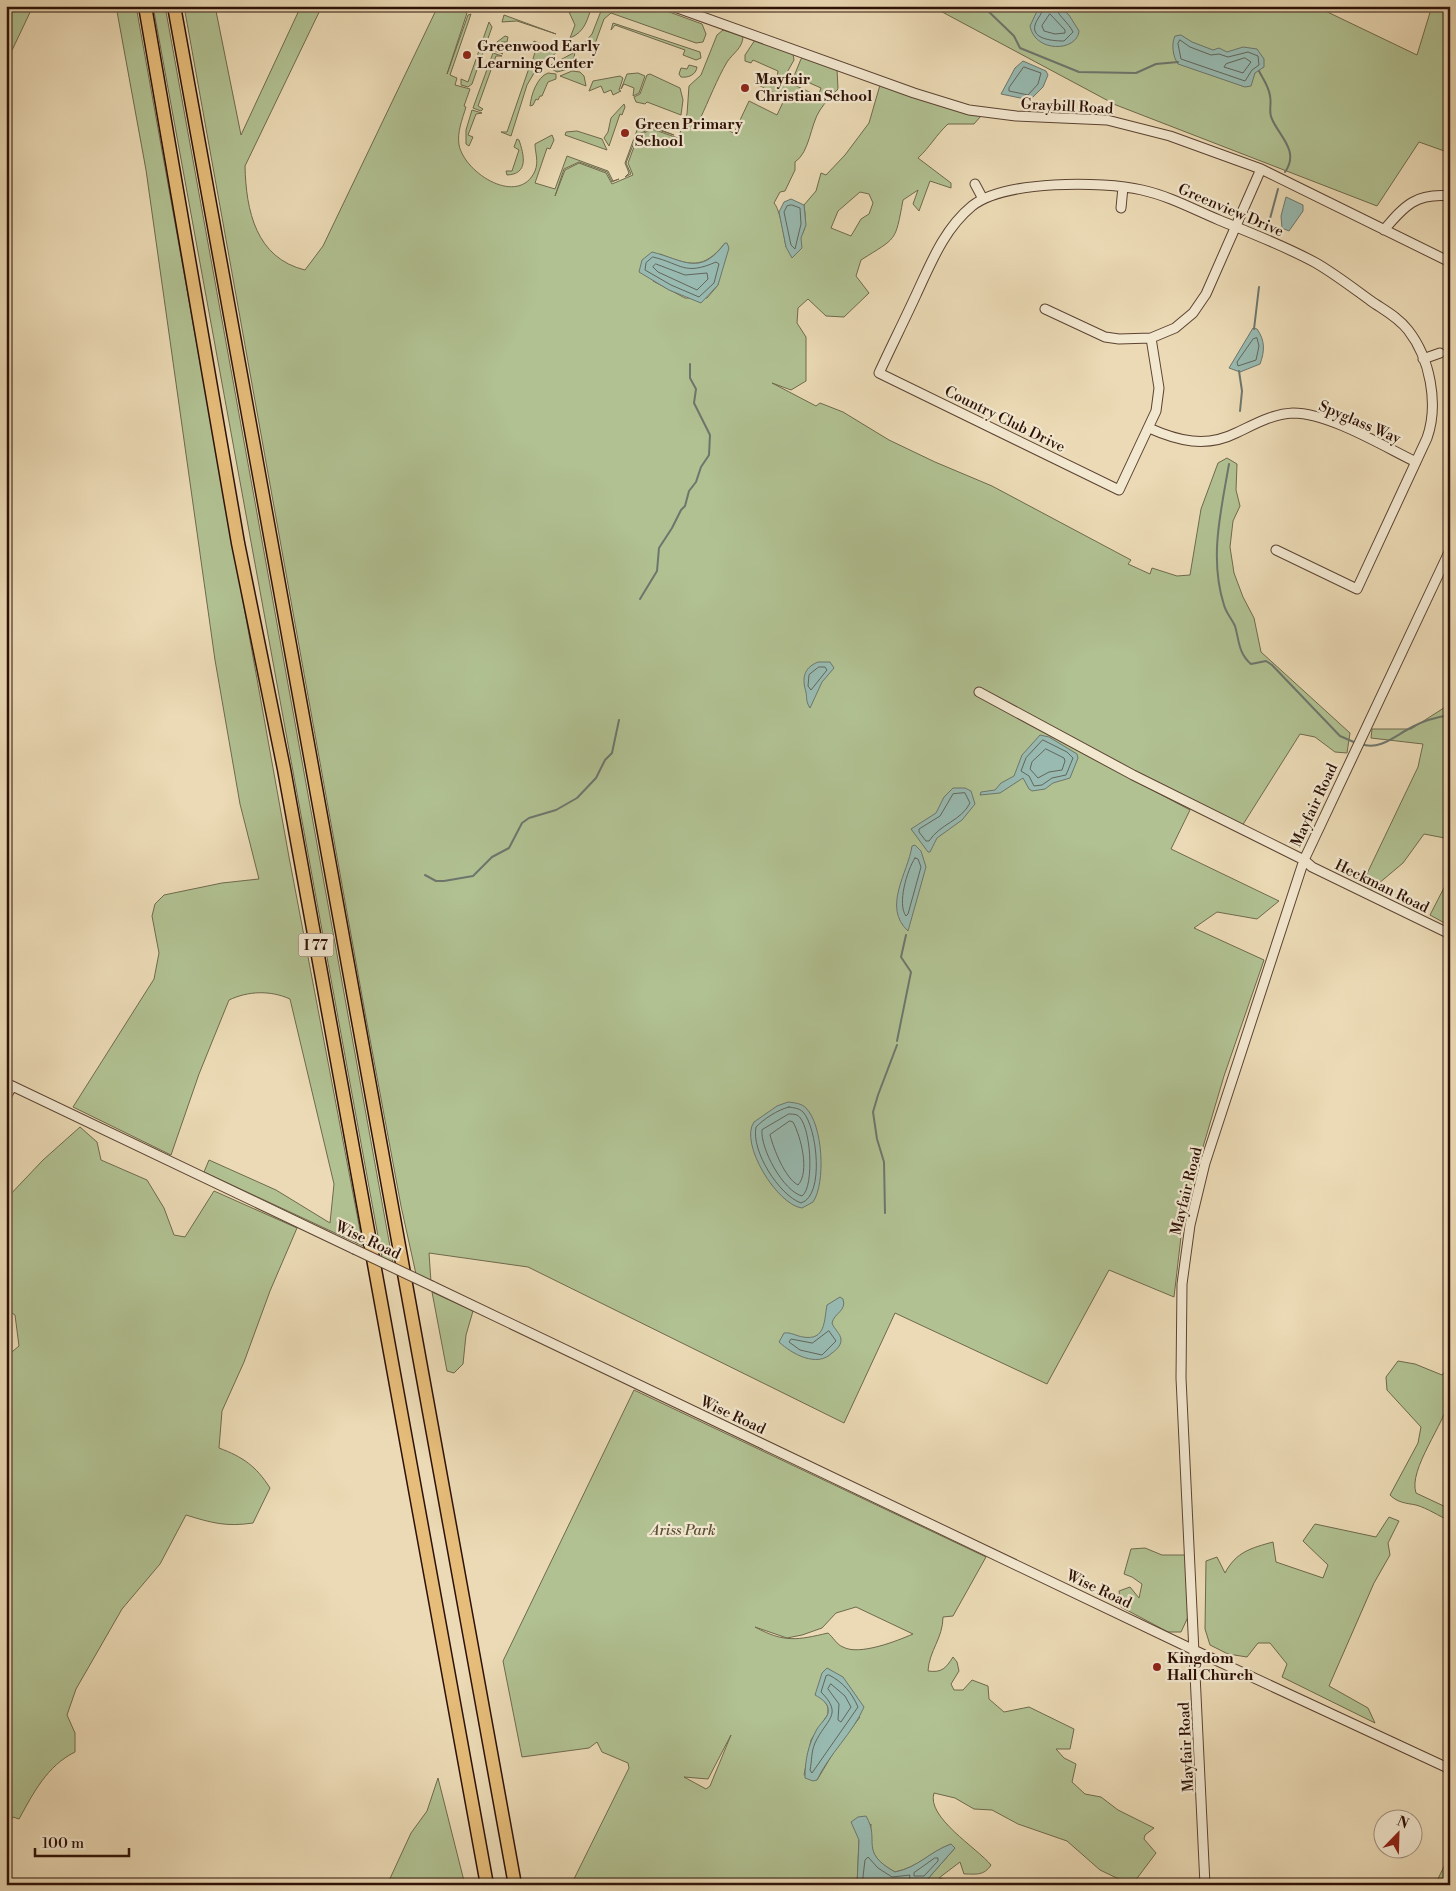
<svg xmlns="http://www.w3.org/2000/svg" width="1456" height="1891" font-family="'Libre Bodoni',serif">
	<style>
		.green { fill: #b1c192; stroke: #6f694c; fill-rule: evenodd }
		.water { fill: #98bab1; stroke: #6d766d }
		.lines { fill: none; stroke-linecap: round; stroke-linejoin: round }
		.shore { stroke: #62665c; stroke-width: 1 }
		.stream { stroke: #6d766d; stroke-width: 2 }
		.minor-casing { stroke: #5c4332; stroke-width: 11 }
		.highway-casing { stroke: #2d1107; stroke-width: 15 }
		.minor { stroke: #f2e7cf; stroke-width: 9 }
		.highway { stroke: #e6bd7a; stroke-width: 12 }
		.minor-bridge-casing { stroke: #5c4332; stroke-width: 11; stroke-linecap: butt }
		.minor-bridge { stroke: #f2e7cf; stroke-width: 9 }
		.poi-dot { fill: #8f2418; stroke: #f2e7cf; stroke-width: 2 }
		.labels { text-anchor: middle; stroke-width: 4.5; stroke-linejoin: round; paint-order: stroke }
		.shield { fill: #f2e7cf; stroke: #685143; stroke-width: 1 }
		.shield-label { font-size: 14px; font-weight: bold; fill: #2d1107 }
		.poi-label { font-size: 15px; font-weight: bold; fill: #2d1107; stroke: #f2e7cf; text-anchor: start }
		.street-label { font-size: 15px; fill: #2d1107; stroke: #f2e7cf }
		.park-label { font-size: 15px; font-style: italic; fill: #5b4f38; stroke: #f2e7cf }
	</style>
	<rect width="100%" height="100%" fill="#ebdab5"/>
	<filter id="stains"><feTurbulence type="fractalNoise" baseFrequency=".004" numOctaves="4"/><feColorMatrix values="0 0 0 0 .2 0 0 0 0 .09 0 0 0 0 .02 0 0 0 .5 -.17"/></filter>
	<radialGradient id="worn" r=".72"><stop offset=".6" stop-color="#630" stop-opacity="0"/><stop offset="1" stop-color="#630" stop-opacity=".3"/></radialGradient>
	<path class="green" d="M6,6H33L6,63Z
		M116,6H136L289,857L363,1246L204,1172L209,1160L276,1190L330,1223L334,1184L290,999C270,990 248,991 229,1000L199,1074L171,1155L73,1107L154,979L159,953L152,916L155,904L164,895L222,883L259,879L240,804L215,660L146,170Z
		M153,6H165L393,1263L382,1258Z
		M184,6H215L241,135L301,6H322L245,166C246,211 256,258 305,270L323,246L438,6H454L467,13L447,74L468,15L471,14L450,75L457,78L455,85L470,89L464,106L466,107C462,120 457,132 459,145C465,174 519,207 535,171C539,161 535,153 535,144L552,135L554,140L550,149L547,148L535,183L555,189L567,156L608,171L613,181L619,179L612,182L607,172L579,162L564,169L555,196L565,170L579,163L606,173L612,184L633,175L628,163L638,136L652,129L678,138L687,114L689,86L701,75L717,35L723,30L743,36C743,48 733,53 727,62C717,79 709,100 700,119L734,133L749,101L777,115L785,98L754,83L757,77L778,87L790,83L818,96L821,88L794,76L801,59L803,57L837,69L838,89C832,96 825,102 820,110C810,125 810,152 795,162V170L785,191L780,192L774,203C780,209 784,236 786,247C807,234 807,229 804,205L816,191L821,173L826,175L845,155L869,123L880,85L981,116L974,124H948C936,135 930,147 918,158L951,183V188L930,181L919,211L913,204L918,190L903,200C895,243 897,237 861,260L856,276L869,293L844,317L826,316L808,299L798,308L797,323L806,337V381L791,390L772,383L816,406L820,403L843,412L889,440L935,462L992,486L1131,560L1128,564L1150,574L1152,568L1177,576L1190,575L1201,509L1218,463L1227,458L1237,464L1236,490L1240,506L1233,521L1230,547L1234,573L1243,597L1254,618L1261,652L1350,733L1347,753L1335,752L1315,737L1300,734L1242,826L1141,784L1190,810L1171,849L1279,901L1257,919L1217,912L1194,928L1264,960L1224,1076L1184,1211L1174,1297L1109,1270L1047,1384L895,1313L844,1423L528,1267L429,1253L431,1282L416,1274L401,1206L364,1007ZM860,192L869,194L873,203L869,214L861,219L851,236L831,228L838,211ZM725,243L718,285L707,298H685L653,281L660,254C689,265 703,271 725,243Z
		M582,6H592C587,20 585,32 570,38L575,25L569,12L577,11Z
		M603,6H653L702,24L706,34L703,42L696,43L611,13L604,19L592,52H578L577,51L592,34Z
		M931,6H1315L1417,55L1432,6H1450V153L1419,142L1377,206L1116,105Z
		M504,15L556,34L517,21L502,22Z
		M489,22L492,27L472,84L468,87L461,85V79L468,82Z
		M613,23L700,52L701,58L696,60L683,55L685,50L615,25L611,30Z
		M505,36L508,37L507,42H501L498,50L503,54L495,51L497,42Z
		M755,40L793,54L794,60L785,76L777,78L778,71L753,60L751,63L745,61V55Z
		M534,41L556,50L555,54L539,66L526,62H532L536,49L531,46Z
		M575,52L572,68L557,72L550,68L551,65Z
		M493,53L502,56H496L478,106L483,109L481,111L473,108Z
		M525,64L537,68L527,85L511,136L501,132H507L529,68Z
		M689,65L697,67C696,75 688,78 681,77L679,74L681,68L687,69Z
		M572,71L580,72L584,76L586,86L560,76Z
		M548,73L556,74V79L548,82L542,96H540L538,100L536,99L533,105L530,106C531,95 537,77 548,73Z
		M638,73L645,76L639,93L633,96L634,88L624,84L621,89L627,74Z
		M650,74L680,88L683,100L681,115L647,102L645,104L636,102L634,97L640,94L647,75Z
		M620,76L623,78L619,90L621,91L613,95L611,90L604,93L601,86L589,91L593,81Z
		M624,104L625,107L622,115L620,114L609,146L604,138L608,132L611,118Z
		M472,110L482,113L476,114L468,135L473,137L469,146L466,144V130Z
		M640,122L674,135L652,128L637,135L626,163L631,174L625,177L629,173L625,163Z
		M577,131L602,139L607,150L565,135L566,132Z
		M517,139L519,140C524,155 529,174 507,175L506,171H512L519,150L514,147Z
		M1450,704V839L1424,834L1403,863L1372,889L1363,882L1418,767L1423,744L1371,738L1372,729H1411Z
		M1450,876V926L1430,915Z
		M80,1127L97,1142L101,1160L147,1180L164,1208L174,1235L185,1237L214,1191L297,1228L270,1291L244,1362L222,1411L219,1448C243,1457 256,1466 270,1488L253,1523C226,1527 212,1523 186,1515L160,1564L122,1609L76,1689L67,1715L75,1733V1752C47,1766 34,1792 19,1819L13,1817L6,1830V1357L19,1346L15,1315L6,1309V1199L43,1160Z
		M432,1292L473,1311L466,1335L463,1364L454,1373L447,1371Z
		M1398,1361L1415,1364L1442,1375L1450,1366C1450,1376 1451,1387 1450,1397C1445,1424 1408,1469 1416,1493L1450,1509V1521C1439,1516 1427,1508 1416,1505C1406,1503 1398,1503 1390,1495L1418,1443L1421,1427L1387,1390L1386,1377Z
		M634,1390L986,1557L953,1616L943,1617C943,1638 929,1651 928,1671C942,1673 946,1668 953,1657L957,1662L959,1671L951,1684L954,1690H963L972,1680L988,1686L989,1699L1004,1712L1029,1707L1074,1729L1070,1749H1056L1064,1758L1076,1764L1072,1782L1085,1794L1101,1797L1118,1810L1154,1828L1145,1835L1144,1839L1156,1853L1135,1881H1123L1100,1870L1067,1841L1018,1824L992,1810L974,1809L955,1798L934,1793C926,1817 977,1848 991,1865C984,1876 976,1874 964,1874L960,1862L939,1878L968,1885H899L926,1881L955,1848L951,1844C928,1853 919,1867 895,1872C871,1859 870,1850 871,1824L859,1840L857,1885H571L629,1768L628,1763L602,1752L597,1742L589,1748L522,1757L503,1661ZM856,1607L913,1634C897,1641 859,1656 843,1647C837,1645 833,1637 828,1633C798,1640 784,1643 755,1627L787,1638L802,1635L822,1628L836,1613ZM824,1700L860,1717L835,1750L817,1780L804,1775L811,1740L828,1714V1707ZM731,1735L710,1786L706,1789L684,1777L708,1779Z
		M1389,1517L1399,1521L1388,1543L1390,1555L1374,1583L1329,1686L1368,1708L1375,1723L1282,1677L1287,1664L1270,1643H1258L1247,1657L1228,1654L1210,1645L1205,1629L1206,1561L1217,1557L1225,1573C1236,1552 1251,1548 1273,1542L1276,1562L1323,1578L1328,1565L1303,1541L1315,1524L1376,1537Z
		M1145,1548L1162,1555H1186L1188,1617L1181,1632H1168L1121,1607L1119,1591L1130,1587L1139,1598L1142,1584L1132,1577L1124,1574L1131,1549Z
		M438,1778L465,1885H387L411,1833L427,1811Z
		M1450,1854V1882L1448,1885H1435Z"/>
	<path class="water" d="M1037,6H1058L1069,15L1079,31C1077,52 1035,53 1030,26L1038,9Z
		M1181,35L1192,42L1213,50L1219,48L1227,52L1243,47L1257,49L1264,59V67L1255,73L1251,86L1245,87L1178,64C1173,57 1171,44 1175,36Z
		M1023,61L1046,71L1048,75L1043,87L1030,100L1001,94L1015,68Z
		M1286,197L1303,205V211L1289,231L1282,228L1281,216Z
		M791,199L804,205L806,225L801,238L802,248L792,258L786,247L779,212L784,202Z
		M725,243H727L729,248L718,285L701,303L669,290L639,272L642,260L652,252C684,260 700,277 725,243Z
		M1253,328L1257,329C1265,340 1265,351 1260,364L1240,372L1229,368Z
		M818,662H830L834,668L822,682L810,708C806,702 807,699 806,692C802,679 803,668 818,662Z
		M1040,735L1049,737L1077,754L1078,758L1070,778L1053,783L1045,789L1032,791L1029,789L1023,778L1000,793L980,795L981,792L995,790L1001,783L1014,776L1022,755Z
		M953,788H965L971,791L975,804L962,820L937,838L930,852H928L911,829L936,813L944,797Z
		M915,845L921,851L926,867L908,931C882,907 908,873 912,846Z
		M788,1102C795,1103 801,1103 806,1108C823,1125 826,1183 813,1202L802,1208C777,1205 739,1143 754,1122L777,1106Z
		M840,1297L843,1299C847,1311 834,1313 832,1323C834,1329 841,1334 841,1340C841,1346 836,1350 832,1353C817,1368 792,1354 779,1342L784,1333C791,1332 796,1336 803,1337C826,1341 824,1320 827,1305Z
		M827,1668L843,1677L864,1707C853,1733 829,1754 817,1780L813,1781L805,1778C805,1760 808,1745 817,1729C820,1724 827,1718 828,1713C830,1704 822,1699 815,1695L822,1673Z
		M866,1816C881,1841 858,1851 895,1872C919,1867 929,1852 951,1844L955,1848L926,1881L899,1885H857L859,1840L851,1822L858,1817Z"/>
	<g class="lines">
		<path class="shore" d="M1043,6C1043,14 1037,18 1035,25C1031,40 1055,41 1064,41L1073,32C1069,23 1057,15 1055,6
			M1050,14L1065,30V33L1055,34L1044,31L1042,26Z
			M1180,40L1190,47L1211,55L1219,54L1228,57L1248,52L1258,56L1259,65L1252,70L1245,81L1181,59L1178,44Z
			M1245,58L1251,62L1243,73L1224,67L1226,64Z
			M1024,67L1041,73L1038,84L1028,95L1009,91V88Z
			M792,205L800,208L801,224L795,249L791,245L784,212L787,206Z
			M653,257C682,264 684,276 716,262L719,264L714,283L699,297L671,285L645,270L646,263Z
			M656,264L685,275L707,273L708,279L697,290L658,272L653,267Z
			M1257,338L1259,346L1256,360L1238,366L1237,362L1253,339Z
			M819,667H825L827,670L811,690L808,686L809,675Z
			M1043,740L1067,752L1073,758L1066,775L1052,778L1042,785L1034,786L1029,776L1021,771L1026,758Z
			M1046,749L1064,758L1065,761L1062,770L1049,772L1038,778L1030,769L1032,762Z
			M965,793L970,803C961,821 940,824 929,841H926L919,832V829L940,816L953,794Z
			M915,858L918,859L921,867L908,914L906,916C897,904 907,870 915,858Z
			M789,1107C794,1108 799,1108 803,1112C817,1127 825,1196 801,1203C779,1195 751,1151 756,1127C764,1119 777,1110 789,1107Z
			M789,1114C790,1114 795,1114 797,1115C811,1122 815,1187 802,1196C783,1191 760,1148 762,1130Z
			M790,1121L793,1122C801,1137 810,1172 798,1185C785,1178 774,1150 770,1135Z
			M829,1331L836,1341L822,1355L800,1350L789,1342L791,1339L812,1343Z
			M829,1675C843,1682 852,1693 858,1707L812,1773L810,1770C812,1761 811,1752 815,1743C826,1719 844,1715 821,1692L826,1676Z
			M831,1684L845,1696L851,1707L841,1722L838,1720L839,1704L828,1689Z
			M935,1858H938V1861L924,1876H914V1873Z
			M862,1885L865,1860L868,1857L878,1868L892,1877L910,1875L908,1885"/>
		<path class="stream" d="M962,6L969,11L986,9L1014,36L1020,48L1079,72L1136,73L1156,64L1178,62
			M1259,71C1263,79 1269,87 1270,96C1272,104 1268,112 1272,119C1279,136 1300,151 1285,172
			M1268,226L1278,189
			M1254,329L1259,287
			M1239,371L1242,391L1240,411
			M1229,464C1221,511 1209,558 1224,605C1226,613 1232,619 1235,626C1239,639 1238,653 1251,664L1266,661L1272,665L1340,736L1356,743
			M640,599L657,571L659,548L672,528L681,510L685,506L689,491L696,482L701,467L709,455L710,435L694,403L696,389L690,378V364
			M1361,744C1380,751 1396,735 1412,727C1423,721 1437,717 1450,715
			M425,875L436,881H444L473,876L492,857L509,848L522,823L529,818L556,810L577,798L596,778L605,760L612,753L619,720
			M897,1041L911,972L901,957L906,935
			M885,1213L884,1162L877,1139L873,1112L878,1095L897,1045"/>
		<g class="minor-casing">
			<path id="minor" d="M672,6L914,93L969,110L1016,116L1107,120L1170,136L1261,169L1450,262
				M975,184L983,199
				M1121,208L1123,187
				M1384,230C1405,205 1416,193 1450,196
				M1045,309L1105,337L1119,339L1151,338L1175,328L1193,313L1206,294L1261,169
				M1151,338L1159,388L1156,411L1119,490L879,373C891,347 904,321 916,295C931,263 944,229 972,206C1005,180 1102,181 1142,190C1169,196 1193,209 1219,220C1251,233 1285,246 1316,263C1335,274 1353,288 1371,301C1384,310 1398,317 1408,330C1430,358 1439,404 1427,438L1357,589L1276,550
				M1423,359L1440,353
				M1149,428C1178,441 1206,448 1236,433C1255,424 1272,414 1293,413C1329,413 1383,446 1416,462
				M979,692L1133,775L1304,860L1312,867L1450,934
				M6,1083L354,1249
				M6,1097L12,1086
				M432,1286L1196,1651L1450,1769
				M1205,1885L1181,1378L1182,1284L1190,1225L1205,1163L1304,860L1450,550"/>
		</g>
		<g class="highway-casing">
			<path id="highway" d="M145,6L238,543L284,769L487,1885
				M174,6L515,1885"/>
		</g>
		<use href="#minor" class="minor"/>
		<use href="#highway" class="highway"/>
		<g class="minor-bridge-casing">
			<path id="minor-bridge" d="M354,1249L432,1286"/>
		</g>
		<use href="#minor-bridge" class="minor-bridge"/>
	</g>
	<g class="poi-dot">
		<circle cx="467" cy="55" r="5"/>
		<circle cx="745" cy="88" r="5"/>
		<circle cx="625" cy="133" r="5"/>
		<circle cx="1157" cy="1667" r="5"/>
	</g>
	<g class="labels">
		<rect class="shield" x="298.5" y="933.5" width="35" height="23" rx="4"/>
		<g class="shield-label">
			<text x="316" y="950">I 77</text>
		</g>
		<g class="poi-label">
			<text x="477" y="51">Greenwood Early<tspan x="477" dy="17">Learning Center</tspan></text>
			<text x="755" y="84">Mayfair<tspan x="755" dy="17">Christian School</tspan></text>
			<text x="635" y="129">Green Primary<tspan x="635" dy="17">School</tspan></text>
			<text x="1167" y="1663">Kingdom<tspan x="1167" dy="17">Hall Church</tspan></text>
		</g>
		<g class="street-label">
			<text transform="translate(1067 106) rotate(3)" y="5">Graybill Road</text>
			<text transform="translate(1231 210) rotate(23)" y="5">Greenview Drive</text>
			<text transform="translate(1005 419) rotate(26)" y="5">Country Club Drive</text>
			<text transform="translate(1360 422) rotate(23)" y="5">Spyglass Way</text>
			<text transform="translate(1314 805) rotate(-65)" y="5">Mayfair Road</text>
			<text transform="translate(1382 886) rotate(26)" y="5">Heckman Road</text>
			<text transform="translate(1186 1191) rotate(-76)" y="5">Mayfair Road</text>
			<text transform="translate(368 1240) rotate(25)" y="5">Wise Road</text>
			<text transform="translate(733 1415) rotate(25)" y="5">Wise Road</text>
			<text transform="translate(1099 1589) rotate(25)" y="5">Wise Road</text>
			<text transform="translate(1186 1747) rotate(-93)" y="5">Mayfair Road</text>
		</g>
		<g class="park-label">
			<text x="683" y="1535">Ariss Park</text>
		</g>
	</g>
	<rect width="1456" height="1891" fill="none" stroke="#ebdab5" stroke-width="25"/>
	<rect x="8" y="8" width="1441" height="1876" fill="none" stroke="#2d1107" stroke-width="2.5"/>
	<rect x="12" y="12" width="1431" height="1866" fill="none" stroke="#2d1107"/>
	<g transform="translate(1398 1834) rotate(23)"><circle r="24" fill="#f2e7cf" stroke="#a3917f"/>
	<path d="M0-4L9 19L0 12L-9 19Z" fill="#8f2418"/>
	<text y="-8" font-size="14" font-weight="bold" text-anchor="middle" fill="#2d1107">N</text>
	</g>
	<path d="M35 1848v8h94v-8" fill="none" stroke="#2d1107" stroke-width="2.5"/>
	<text x="42" y="1848" font-size="15" fill="#2d1107" stroke="#f2e7cf" stroke-width="4" paint-order="stroke">100 m</text>
	<rect width="100%" height="100%" filter="url(#stains)"/>
	<rect width="100%" height="100%" fill="url(#worn)"/>
</svg>
